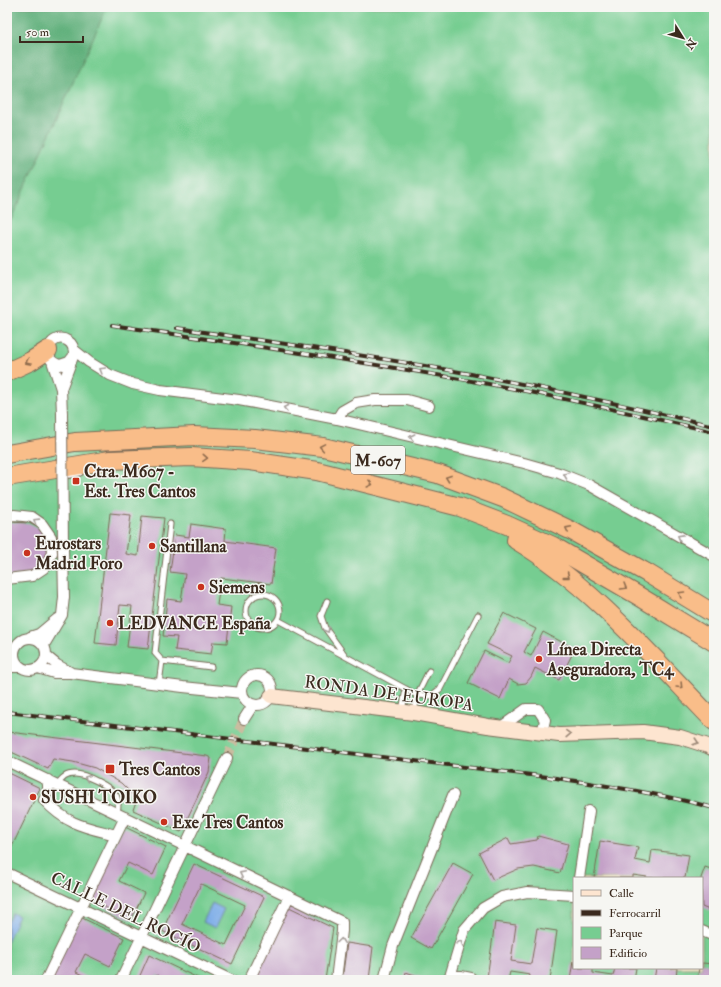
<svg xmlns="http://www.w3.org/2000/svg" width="721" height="987" font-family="'IM FELL Double Pica',serif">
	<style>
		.green { fill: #76cd91; stroke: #587c58; fill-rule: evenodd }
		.forest { fill: #60b07b; stroke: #4e6d4c }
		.water { fill: #7eade8; stroke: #5c6c83 }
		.building { fill: #c4a1c8; fill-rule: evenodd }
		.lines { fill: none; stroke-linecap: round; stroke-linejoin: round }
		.street-tunnel { stroke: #cabca0; stroke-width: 10; stroke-dasharray: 10 5; stroke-linecap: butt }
		.lane-casing { stroke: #7a6a57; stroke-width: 7 }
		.street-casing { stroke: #7a6a57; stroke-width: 12 }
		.secondary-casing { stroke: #7a6a57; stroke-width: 16 }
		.highway-casing { stroke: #7a6a57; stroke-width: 20 }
		.lane { stroke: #fff; stroke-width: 5 }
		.street { stroke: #fff; stroke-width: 10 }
		.secondary { stroke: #fde5d0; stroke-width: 14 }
		.highway { stroke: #f9bd89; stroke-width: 18 }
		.rail-casing { stroke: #3b2a1e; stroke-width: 4 }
		.rail { stroke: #f6f6f2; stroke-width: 2.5; stroke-dasharray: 8; stroke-linecap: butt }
		.street-bridge-casing { stroke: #7a6a57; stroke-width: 12; stroke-linecap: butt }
		.street-bridge { stroke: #fff; stroke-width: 10 }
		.oneway { stroke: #906c4e }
		.oneway2 { stroke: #a79f9a }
		.oneway3 { stroke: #9c8877 }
		.poi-dot { fill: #c8321e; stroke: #f6f6f2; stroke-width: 1.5 }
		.labels { text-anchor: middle; stroke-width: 3; stroke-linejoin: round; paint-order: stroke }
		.shield { fill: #f6f6f2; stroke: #73675e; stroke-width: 1 }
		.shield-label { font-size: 16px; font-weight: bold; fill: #3b2a1e }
		.poi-label { font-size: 17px; font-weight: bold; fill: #3b2a1e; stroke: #f6f6f2; text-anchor: start }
		.street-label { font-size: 17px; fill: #3b2a1e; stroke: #f6f6f2 }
	</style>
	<rect width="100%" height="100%" fill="#f6f6f2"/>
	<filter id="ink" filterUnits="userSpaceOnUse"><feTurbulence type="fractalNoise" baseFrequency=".025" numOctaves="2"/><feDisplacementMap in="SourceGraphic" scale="8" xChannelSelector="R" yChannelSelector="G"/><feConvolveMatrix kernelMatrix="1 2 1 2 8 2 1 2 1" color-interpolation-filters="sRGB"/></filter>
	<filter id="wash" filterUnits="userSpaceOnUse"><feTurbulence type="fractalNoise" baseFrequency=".012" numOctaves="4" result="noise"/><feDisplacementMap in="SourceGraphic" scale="16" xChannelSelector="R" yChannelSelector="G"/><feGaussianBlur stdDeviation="0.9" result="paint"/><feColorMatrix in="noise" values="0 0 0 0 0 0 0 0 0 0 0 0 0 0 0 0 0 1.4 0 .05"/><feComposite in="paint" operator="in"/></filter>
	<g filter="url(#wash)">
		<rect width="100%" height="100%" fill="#eee0c1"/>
		<path class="green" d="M7,7H714V980H7ZM574,878H702V968H574Z"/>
		<path class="forest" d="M7,7H107L7,229Z"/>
		<path class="water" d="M212,903L224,909L215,928L203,922Z
			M12,913L19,916L7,942V923Z"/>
		<g id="blocks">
			<path class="building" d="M110,513L131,515L126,554L138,556L142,516L164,518L148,649L127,647L132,606L120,605L116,645L95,643Z
				M8,522L29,523L39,528L46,537L48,547L46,558L40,567L32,573L7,577V523Z
				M191,524L226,529L225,541L276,548L271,584L221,578L217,605L231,607L227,643L213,642L211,654L175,650L177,637L163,636L167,599L181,601L185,574L170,572L175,535L189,537Z
				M504,613L536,629L524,652L531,656L543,632L575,649L559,680L535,668L531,677L526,683L518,684L509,679L500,699L468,683L484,651L508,663L512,656L487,644Z
				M9,732L207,756L211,758L209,772L181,832L133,810L137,799L121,783L95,768L73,762L53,759L48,769L7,750V735Z
				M7,772L40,788L7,857Z
				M123,826L166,847L153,875L128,863L119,881L144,893L131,920L88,899Z
				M538,836L568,844L560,873L534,867L518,869L493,880L479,853L508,838L511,844L537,840Z
				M600,841L638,847L635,860L650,863L652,850L689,855L685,878H647V877L633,875V878H594Z
				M453,863L473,874L431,949L411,938Z
				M194,864L264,897L232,964L162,931ZM201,884L245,905L226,945L182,924Z
				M705,867L714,870V912L702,907L701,878Z
				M287,906L333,928L325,980H257L253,978Z
				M80,917L124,938L110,966L85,954L76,972L93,980H50Z
				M495,922L516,925L511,961L531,964L537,928L557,931L550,980H529L530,975L510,972L508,980L487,978Z
				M347,943L373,947L369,980H342Z
				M149,955L202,980H166L157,975L155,980H138Z
				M573,961L574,968H593V973L613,976L615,968H636L634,980H570Z
				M702,963L714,964V980H697L699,968H702Z
				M656,968H677L676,980H654Z
				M406,972L429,980H404Z"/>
		</g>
	</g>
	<g filter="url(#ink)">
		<use href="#blocks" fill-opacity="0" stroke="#7a6a57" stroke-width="1"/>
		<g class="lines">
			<path class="street-tunnel" d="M227,758L244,719"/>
			<g class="lane-casing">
				<path id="lane" d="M61,477L80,473
					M246 611a17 17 0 1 1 34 0a17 17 0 1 1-34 0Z
					M327,601L321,616L325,628L344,654
					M278,620L417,695L431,696L440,689L478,615
					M162,661L211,667
					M159,684L162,661L155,653L170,524
					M402,711L406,689
					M414,713L417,695L429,671
					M58,785C61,778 67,774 75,774C85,774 110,786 116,795C119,800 118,808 117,813"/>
			</g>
			<g class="street-casing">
				<path id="street" d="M74,350L89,362L110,375L133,384L160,390L239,400L337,419L524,463L559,473L589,485L714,556
					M52,361L61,389L62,414
					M61,389L74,354C74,349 73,344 68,341C52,330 37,359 60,365L69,362L72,358
					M337,419L342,411L356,403L375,400H407L429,406
					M7,517L14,515L32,517L42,524L51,537L52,553L44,568L32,576L7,579
					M30,637L39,634L57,619
					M14 654a16 16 0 1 1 32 0a16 16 0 1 1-32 0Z
					M44,645L62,615L64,597L63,549
					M46,656L57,665L70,672
					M7,667H21
					M38,668L54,673H71L183,687L242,693
					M242 690a15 15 0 1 1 30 0a15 15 0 1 1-30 0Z
					M244,719L253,705
					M501,727L526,709H538L545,720L542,733
					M7,761L185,846L342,922V931L336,980
					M48,780V791L44,800C67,825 85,827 116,835
					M7,873L231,980
					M579,878L589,811
					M702,931L714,936
					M451,974L471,978L470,980
					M46,980L125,817
					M121,980L227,758
					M249,980L289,896
					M384,980L393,946L453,795
					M449,980L464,930L483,908L502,897L527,892L574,895"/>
			</g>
			<g class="secondary-casing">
				<path id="secondary" d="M271,696L414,713L488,726L559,735L643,732L680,737L708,746L714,749"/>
			</g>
			<g class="highway-casing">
				<path id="highway" d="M7,372L31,361L48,350
					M7,454L75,442L194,436L255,439L323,447L438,474L503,498L572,531L647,573L714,614
					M7,477L110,460L191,457L250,461L317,471L460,507L507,525L553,546L637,595L714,642
					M516,540C591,585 653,658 714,721"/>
			</g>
			<use href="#lane" class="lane"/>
			<use href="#street" class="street"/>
			<use href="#secondary" class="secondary"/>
			<use href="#highway" class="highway"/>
			<g class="rail-casing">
				<path id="rail" d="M112,325C234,343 356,360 477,382C556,396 635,414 714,432
					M177,328C278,343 380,357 481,376C559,391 637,408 714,426
					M7,712L556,778C609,786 662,794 714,808"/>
			</g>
			<use href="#rail" class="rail"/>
			<g class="street-bridge-casing">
				<path id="street-bridge" d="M62,414L63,549"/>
			</g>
			<use href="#street-bridge" class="street-bridge"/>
		</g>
		<defs><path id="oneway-chevron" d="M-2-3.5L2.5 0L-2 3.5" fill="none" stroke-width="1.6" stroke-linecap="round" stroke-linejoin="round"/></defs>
		<g class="oneway">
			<use href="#oneway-chevron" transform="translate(28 362) rotate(153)"/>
			<use href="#oneway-chevron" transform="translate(322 447) rotate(-170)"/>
			<use href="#oneway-chevron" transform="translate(205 458) rotate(4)"/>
			<use href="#oneway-chevron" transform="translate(448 478) rotate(-160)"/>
			<use href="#oneway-chevron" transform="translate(370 484) rotate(14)"/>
			<use href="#oneway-chevron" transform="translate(568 529) rotate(-153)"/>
			<use href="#oneway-chevron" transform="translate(567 576) rotate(38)"/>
			<use href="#oneway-chevron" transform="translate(624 587) rotate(30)"/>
			<use href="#oneway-chevron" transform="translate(681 594) rotate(-149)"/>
			<use href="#oneway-chevron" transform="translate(680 686) rotate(46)"/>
		</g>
		<g class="oneway2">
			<use href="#oneway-chevron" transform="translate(102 370) rotate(-149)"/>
			<use href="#oneway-chevron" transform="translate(286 408) rotate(-169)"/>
			<use href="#oneway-chevron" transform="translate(412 437) rotate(-167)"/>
			<use href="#oneway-chevron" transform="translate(566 475) rotate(-158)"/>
			<use href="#oneway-chevron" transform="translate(36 521) rotate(-148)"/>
			<use href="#oneway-chevron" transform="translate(680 537) rotate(-151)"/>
			<use href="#oneway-chevron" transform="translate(327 630) rotate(59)"/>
			<use href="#oneway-chevron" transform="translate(87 778) rotate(-159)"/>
			<use href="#oneway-chevron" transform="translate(242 874) rotate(-154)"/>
			<use href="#oneway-chevron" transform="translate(341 941) rotate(-83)"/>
			<use href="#oneway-chevron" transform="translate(460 943) rotate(-73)"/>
		</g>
		<g class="oneway3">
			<use href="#oneway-chevron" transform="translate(568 734) rotate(-2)"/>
			<use href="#oneway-chevron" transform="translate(696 742) rotate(18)"/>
		</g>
	</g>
	<g class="poi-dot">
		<rect x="72" y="477" width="8" height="8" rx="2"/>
		<circle cx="152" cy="546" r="4"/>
		<circle cx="27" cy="553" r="4"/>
		<circle cx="201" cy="587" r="4"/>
		<circle cx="110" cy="623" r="4"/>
		<circle cx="539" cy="659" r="4"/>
		<rect x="105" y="764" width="10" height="10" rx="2"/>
		<circle cx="33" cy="797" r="4"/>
		<circle cx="164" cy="822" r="4"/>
	</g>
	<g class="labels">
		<rect class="shield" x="351" y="446" width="54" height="28" rx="3"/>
		<g class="shield-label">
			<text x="378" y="466">M-607</text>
		</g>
		<g class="poi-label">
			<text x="84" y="477">Ctra. M607 -<tspan x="84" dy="20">Est. Tres Cantos</tspan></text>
			<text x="35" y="549">Eurostars<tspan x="35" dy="20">Madrid Foro</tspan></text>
			<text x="160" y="552">Santillana</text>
			<text x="209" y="593">Siemens</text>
			<text x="118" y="629">LEDVANCE España</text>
			<text x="547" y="655">Línea Directa<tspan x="547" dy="20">Aseguradora, TC4</tspan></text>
			<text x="119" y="775">Tres Cantos</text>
			<text x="41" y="803">SUSHI TOIKO</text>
			<text x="172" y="828">Exe Tres Cantos</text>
		</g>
		<g class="street-label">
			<text transform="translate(389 693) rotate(8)" y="6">RONDA DE EUROPA</text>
			<text transform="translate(126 912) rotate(26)" y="6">CALLE DEL ROCÍO</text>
		</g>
	</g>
	<rect width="721" height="987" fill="none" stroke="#f6f6f2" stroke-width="24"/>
	<rect x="573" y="877" width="130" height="92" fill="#f6f6f2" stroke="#aba49d"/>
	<rect x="581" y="890" width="20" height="6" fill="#fde5d0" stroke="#aba49d"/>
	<text x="609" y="897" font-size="12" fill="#3b2a1e">Calle</text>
	<rect x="581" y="910" width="20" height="6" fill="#3b2a1e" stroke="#aba49d"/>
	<text x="609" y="917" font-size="12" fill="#3b2a1e">Ferrocarril</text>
	<rect x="581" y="927" width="20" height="12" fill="#76cd91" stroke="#aba49d"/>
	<text x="609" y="937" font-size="12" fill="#3b2a1e">Parque</text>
	<rect x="581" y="947" width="20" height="12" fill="#c4a1c8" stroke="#aba49d"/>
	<text x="609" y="957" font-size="12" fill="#3b2a1e">Edificio</text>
	<g transform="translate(683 38) rotate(127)" stroke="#f6f6f2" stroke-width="3" paint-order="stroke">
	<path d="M0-3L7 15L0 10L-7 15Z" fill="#3b2a1e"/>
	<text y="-6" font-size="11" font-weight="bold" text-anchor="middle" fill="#3b2a1e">N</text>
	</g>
	<path d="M20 36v6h63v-6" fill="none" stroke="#3b2a1e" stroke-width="2"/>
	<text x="26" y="36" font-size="12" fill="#3b2a1e" stroke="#f6f6f2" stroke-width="3" paint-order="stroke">50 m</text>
</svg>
